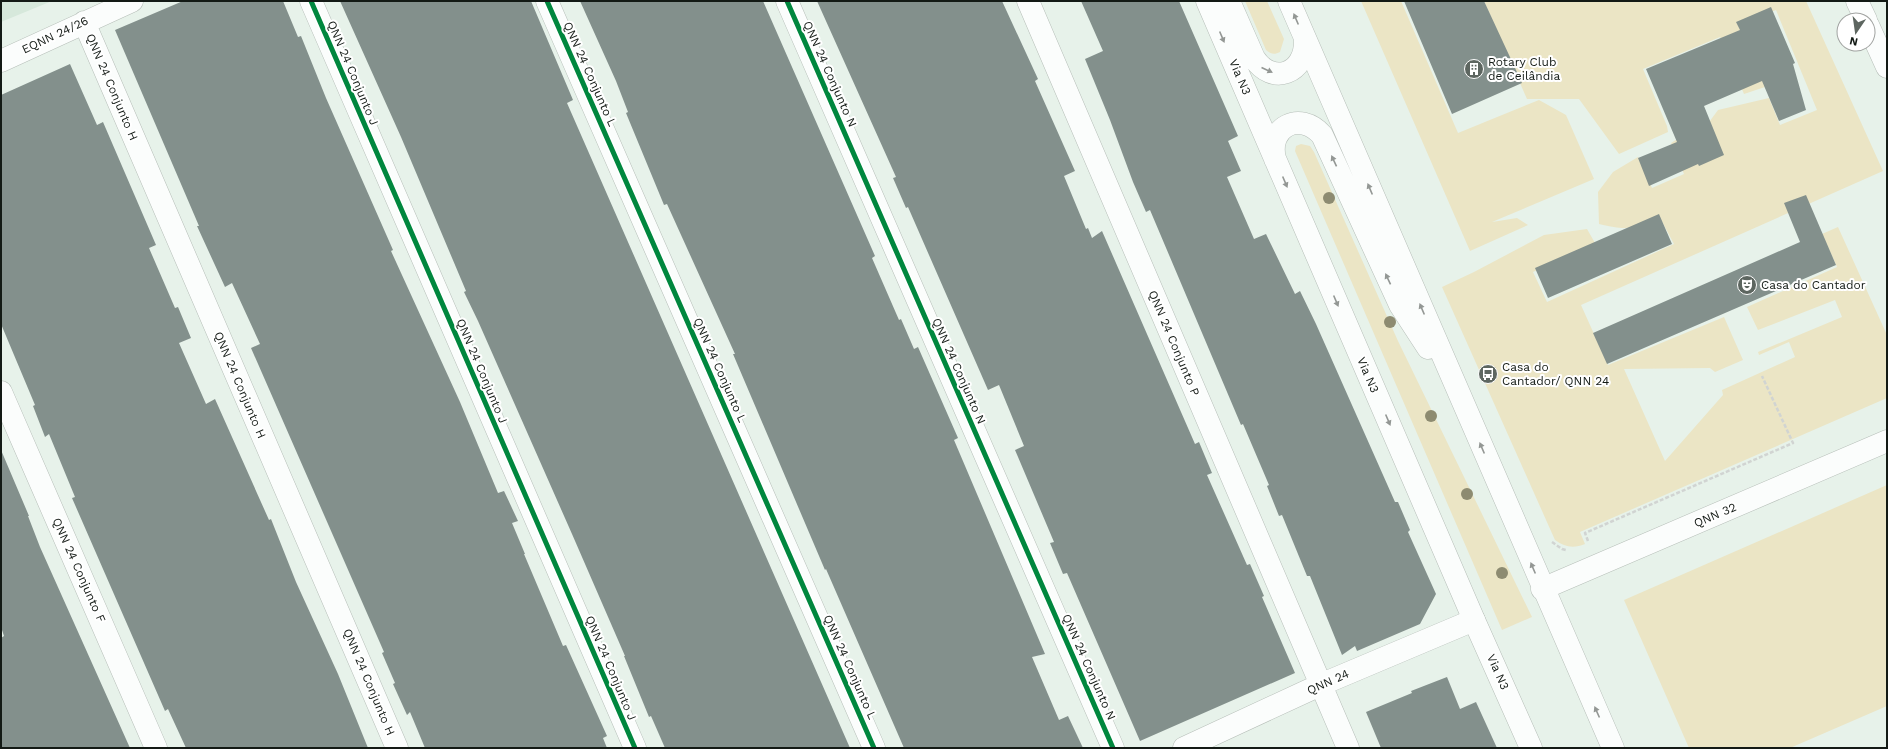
<svg xmlns="http://www.w3.org/2000/svg" width="1888" height="749" font-family="'Work Sans',sans-serif">
	<style>
		.built { fill: #d6e8db }
		.green { fill: #ebe5c5 }
		.building { fill: #83908c }
		.lines { fill: none; stroke-linecap: round; stroke-linejoin: round }
		.street-casing { stroke: #b6beb8; stroke-width: 23 }
		.primary-casing { stroke: #b6beb8; stroke-width: 23 }
		.path { stroke: #d1d4d2; stroke-width: 2.5; stroke-dasharray: 4 2; stroke-linecap: butt }
		.street { stroke: #fbfdfc; stroke-width: 22 }
		.primary { stroke: #fbfdfc; stroke-width: 22 }
		.cycleway-casing { stroke: #fff; stroke-width: 8 }
		.cycleway { stroke: #00873e; stroke-width: 5 }
		.tree { fill: #8d8b71 }
		.oneway { fill: #939794 }
		.labels { text-anchor: middle; stroke-width: 4; stroke-linejoin: round; paint-order: stroke }
		.street-label { font-size: 12px; fill: #131a15; stroke: #fff }
		.poi-label { font-size: 12px; fill: #131a15; stroke: #fff; text-anchor: start }
	</style>
	<rect width="100%" height="100%" fill="#e7f2ea"/>
	<path class="built" d="M1,1H52L1,22Z"/>
	<path class="green" d="M1245,1H1267L1284,39L1280,52C1274,55 1271,54 1266,50Z
		M1361,1H1401L1458,133L1539,100L1566,115L1594,179L1492,222L1517,218L1528,225L1470,251Z
		M1484,1H1806L1883,171L1581,305L1608,365L1724,317L1743,360L1715,372L1710,368L1624,369L1665,461L1723,395L1722,390L1795,357L1789,342L1759,355L1758,352L1842,317L1835,300L1758,330L1747,307L1837,267L1822,234L1838,227L1887,335V398L1580,532L1585,544C1573,549 1565,547 1555,540L1442,287L1474,272L1544,235L1587,229L1595,243L1533,272L1547,302L1674,244L1659,216C1632,229 1630,231 1599,224L1598,192L1613,172L1638,157L1652,188L1684,174L1671,143L1679,138L1704,129L1718,110L1769,98L1780,125L1817,110L1776,10L1739,25L1765,87L1744,94L1720,37L1643,69L1667,126L1668,132L1619,154L1579,99H1527Z
		M1301,144L1310,146L1314,152L1398,341L1532,617L1502,630L1295,151L1296,146Z
		M1887,485V706L1790,748H1689L1624,600Z"/>
	<path class="building" d="M183,1H283L298,37L301,36L326,98L393,250L391,251L460,402L498,493L504,491L518,521L512,523L525,554H524L563,646L566,645L607,736L603,738L607,748H425L410,712L407,715L393,684L395,683L382,653L384,652L251,348L260,344L232,283L225,287L197,226H199L115,30Z
		M340,1H531L573,100L567,103L850,748H665L651,716L649,717L624,656H625L572,534L478,321L464,292L466,291L401,137Z
		M580,1H763L875,256L872,258L899,320L901,319L914,349L918,347L958,438L954,440L1045,654L1032,657L1059,720L1068,716L1083,748H904L826,569L825,570L733,354H735L667,204L664,205L626,113L628,112L616,81Z
		M817,1H1002L1038,79L1035,81L1075,171L1064,176L1086,229L1088,228L1092,238L1102,231L1195,444L1199,442L1212,473L1207,475L1247,565L1250,564L1264,596L1262,597L1295,673L1140,741L1067,573L1063,574L1050,543L1054,542L1015,450L1024,446L999,385L988,390L908,207L906,208L893,178L896,177Z
		M1081,1H1179L1238,136L1228,141L1241,171L1227,177L1254,239L1266,234L1295,294L1300,291L1316,324L1395,502H1398L1410,530L1408,532L1436,594L1420,624L1357,651L1355,646L1342,655L1310,576H1307L1282,515L1279,516L1267,486L1269,485L1243,424L1241,425L1150,210L1146,212L1133,182L1110,120L1085,59L1103,51Z
		M1404,1H1484L1522,83L1452,114Z
		M1771,7L1795,63L1793,64L1806,110L1779,121L1762,81L1704,106L1724,155L1699,166L1698,164L1649,186L1638,158L1677,142L1646,69L1740,30L1736,22Z
		M70,64L97,125L103,122L156,245L149,248L175,308L178,307L191,338L179,343L206,404L215,399L269,520L271,519L296,582L338,674L368,748H186L168,709L165,711L72,498L75,497L49,434L45,437L33,406L35,405L1,324V95Z
		M1806,195L1836,265L1607,364L1593,333L1800,242L1784,203Z
		M1659,214L1672,244L1548,298L1535,268Z
		M1,450L29,516H28L40,547L130,748H1V638L4,636L1,627Z
		M1447,677L1460,709L1476,702L1497,748H1381L1366,712L1412,693L1411,691Z"/>
	<g class="lines">
		<g class="street-casing">
			<path id="street" d="M311,1L635,748
				M547,1L874,748
				M787,1L1113,748
				M1028,1L1348,748
				M1857,1L1866,20
				M84,22L397,748
				M1868,25L1887,67
				M1,61L132,1
				M1,392L156,748
				M1542,589L1887,441
				M1184,748L1320,685L1474,620"/>
		</g>
		<g class="primary-casing">
			<path id="primary" d="M1207,1L1474,620L1531,748
				M1229,1L1254,58C1272,86 1306,74 1305,40
				M1289,1L1613,748
				M1275,159C1267,127 1300,110 1322,135L1400,305L1428,348"/>
		</g>
		<path class="path" d="M1588,541L1585,533L1793,443L1762,376
			M1552,542L1562,549L1566,550"/>
		<use href="#street" class="street"/>
		<use href="#primary" class="primary"/>
		<g class="cycleway-casing">
			<path id="cycleway" d="M311,1L635,748
				M547,1L874,748
				M787,1L1113,748"/>
		</g>
		<use href="#cycleway" class="cycleway"/>
	</g>
	<g class="tree">
		<circle cx="1329" cy="198" r="6"/>
		<circle cx="1390" cy="322" r="6"/>
		<circle cx="1431" cy="416" r="6"/>
		<circle cx="1467" cy="494" r="6"/>
		<circle cx="1502" cy="573" r="6"/>
	</g>
	<defs><path id="oneway-solid" d="M-6-.8H1V-3.2L6.5 0L1 3.2V.8H-6Z"/></defs>
	<g class="oneway">
		<use href="#oneway-solid" transform="translate(1296 19) rotate(-113)"/>
		<use href="#oneway-solid" transform="translate(1222 37) rotate(67)"/>
		<use href="#oneway-solid" transform="translate(1267 70) rotate(24)"/>
		<use href="#oneway-solid" transform="translate(1334 161) rotate(-115)"/>
		<use href="#oneway-solid" transform="translate(1285 182) rotate(67)"/>
		<use href="#oneway-solid" transform="translate(1370 189) rotate(-113)"/>
		<use href="#oneway-solid" transform="translate(1388 279) rotate(-115)"/>
		<use href="#oneway-solid" transform="translate(1336 301) rotate(67)"/>
		<use href="#oneway-solid" transform="translate(1422 309) rotate(-113)"/>
		<use href="#oneway-solid" transform="translate(1388 420) rotate(67)"/>
		<use href="#oneway-solid" transform="translate(1482 448) rotate(-113)"/>
		<use href="#oneway-solid" transform="translate(1533 568) rotate(-113)"/>
		<use href="#oneway-solid" transform="translate(1597 712) rotate(-114)"/>
	</g>
	<defs>
		<g id="building-disc" transform="scale(1)"><circle r="9.5" fill="#5d6660" stroke="#fff"/><path d="M-4-6H4V6H1V3H-1V6H-4ZM-2.5-4.3h1.7v1.8h-1.7ZM.8-4.3h1.7v1.8H.8ZM-2.5-1h1.7V.8h-1.7ZM.8-1h1.7V.8H.8Z" fill="#fff"/></g>
		<g id="theatre-disc" transform="scale(1)"><circle r="9.5" fill="#5d6660" stroke="#fff"/><path d="M-5-5.5Q0-4 5-5.5V0Q5 5 0 6Q-5 5-5 0ZM-3.3-2.5H-1v1.5H-3.3ZM1-2.5H3.3v1.5H1ZM-2.8 1Q0 5.5 2.8 1Z" fill="#fff"/></g>
		<g id="bus-disc" transform="scale(1)"><circle r="9.5" fill="#5d6660" stroke="#fff"/><path d="M-5-6H5V4H4V6H2V4H-2V6H-4V4H-5ZM-3.5-4V0h7V-4ZM-3.5 1.2v1.5H-2V1.2ZM2 1.2v1.5H3.5V1.2Z" fill="#fff"/></g>
	</defs>
	<g fill-rule="evenodd">
		<use href="#building-disc" x="1474" y="69"/>
		<use href="#theatre-disc" x="1747" y="285"/>
		<use href="#bus-disc" x="1488" y="374"/>
	</g>
	<g class="labels">
		<g class="street-label">
			<text transform="translate(55 35) rotate(-25)" y="4">EQNN 24/26</text>
			<text transform="translate(353 73) rotate(67)" y="4">QNN 24 Conjunto J</text>
			<text transform="translate(590 74) rotate(66)" y="4">QNN 24 Conjunto L</text>
			<text transform="translate(830 74) rotate(66)" y="4">QNN 24 Conjunto N</text>
			<text transform="translate(1240 77) rotate(67)" y="4">Via N3</text>
			<text transform="translate(112 87) rotate(67)" y="4">QNN 24 Conjunto H</text>
			<text transform="translate(1174 343) rotate(67)" y="4">QNN 24 Conjunto P</text>
			<text transform="translate(720 370) rotate(66)" y="4">QNN 24 Conjunto L</text>
			<text transform="translate(482 371) rotate(67)" y="4">QNN 24 Conjunto J</text>
			<text transform="translate(959 371) rotate(66)" y="4">QNN 24 Conjunto N</text>
			<text transform="translate(1368 375) rotate(67)" y="4">Via N3</text>
			<text transform="translate(240 385) rotate(67)" y="4">QNN 24 Conjunto H</text>
			<text transform="translate(1715 515) rotate(-23)" y="4">QNN 32</text>
			<text transform="translate(79 570) rotate(66)" y="4">QNN 24 Conjunto F</text>
			<text transform="translate(850 667) rotate(66)" y="4">QNN 24 Conjunto L</text>
			<text transform="translate(1089 667) rotate(66)" y="4">QNN 24 Conjunto N</text>
			<text transform="translate(611 668) rotate(67)" y="4">QNN 24 Conjunto J</text>
			<text transform="translate(1498 672) rotate(66)" y="4">Via N3</text>
			<text transform="translate(369 682) rotate(67)" y="4">QNN 24 Conjunto H</text>
			<text transform="translate(1328 682) rotate(-24)" y="4">QNN 24</text>
		</g>
		<g class="poi-label">
			<text x="1488" y="66">Rotary Club<tspan x="1488" dy="14">de Ceilândia</tspan></text>
			<text x="1761" y="289">Casa do Cantador</text>
			<text x="1502" y="371">Casa do<tspan x="1502" dy="14">Cantador/ QNN 24</tspan></text>
		</g>
	</g>
	<rect width="1888" height="749" fill="none" stroke="#131a15" stroke-width="4"/>
	<g transform="translate(1856 32) rotate(193)"><circle r="19" fill="#ffffff" stroke="#a1a3a1"/>
	<path d="M0-3L7 15L0 10L-7 15Z" fill="#5d6660"/>
	<text y="-6" font-size="11" font-weight="bold" text-anchor="middle" fill="#131a15">N</text>
	</g>
</svg>
